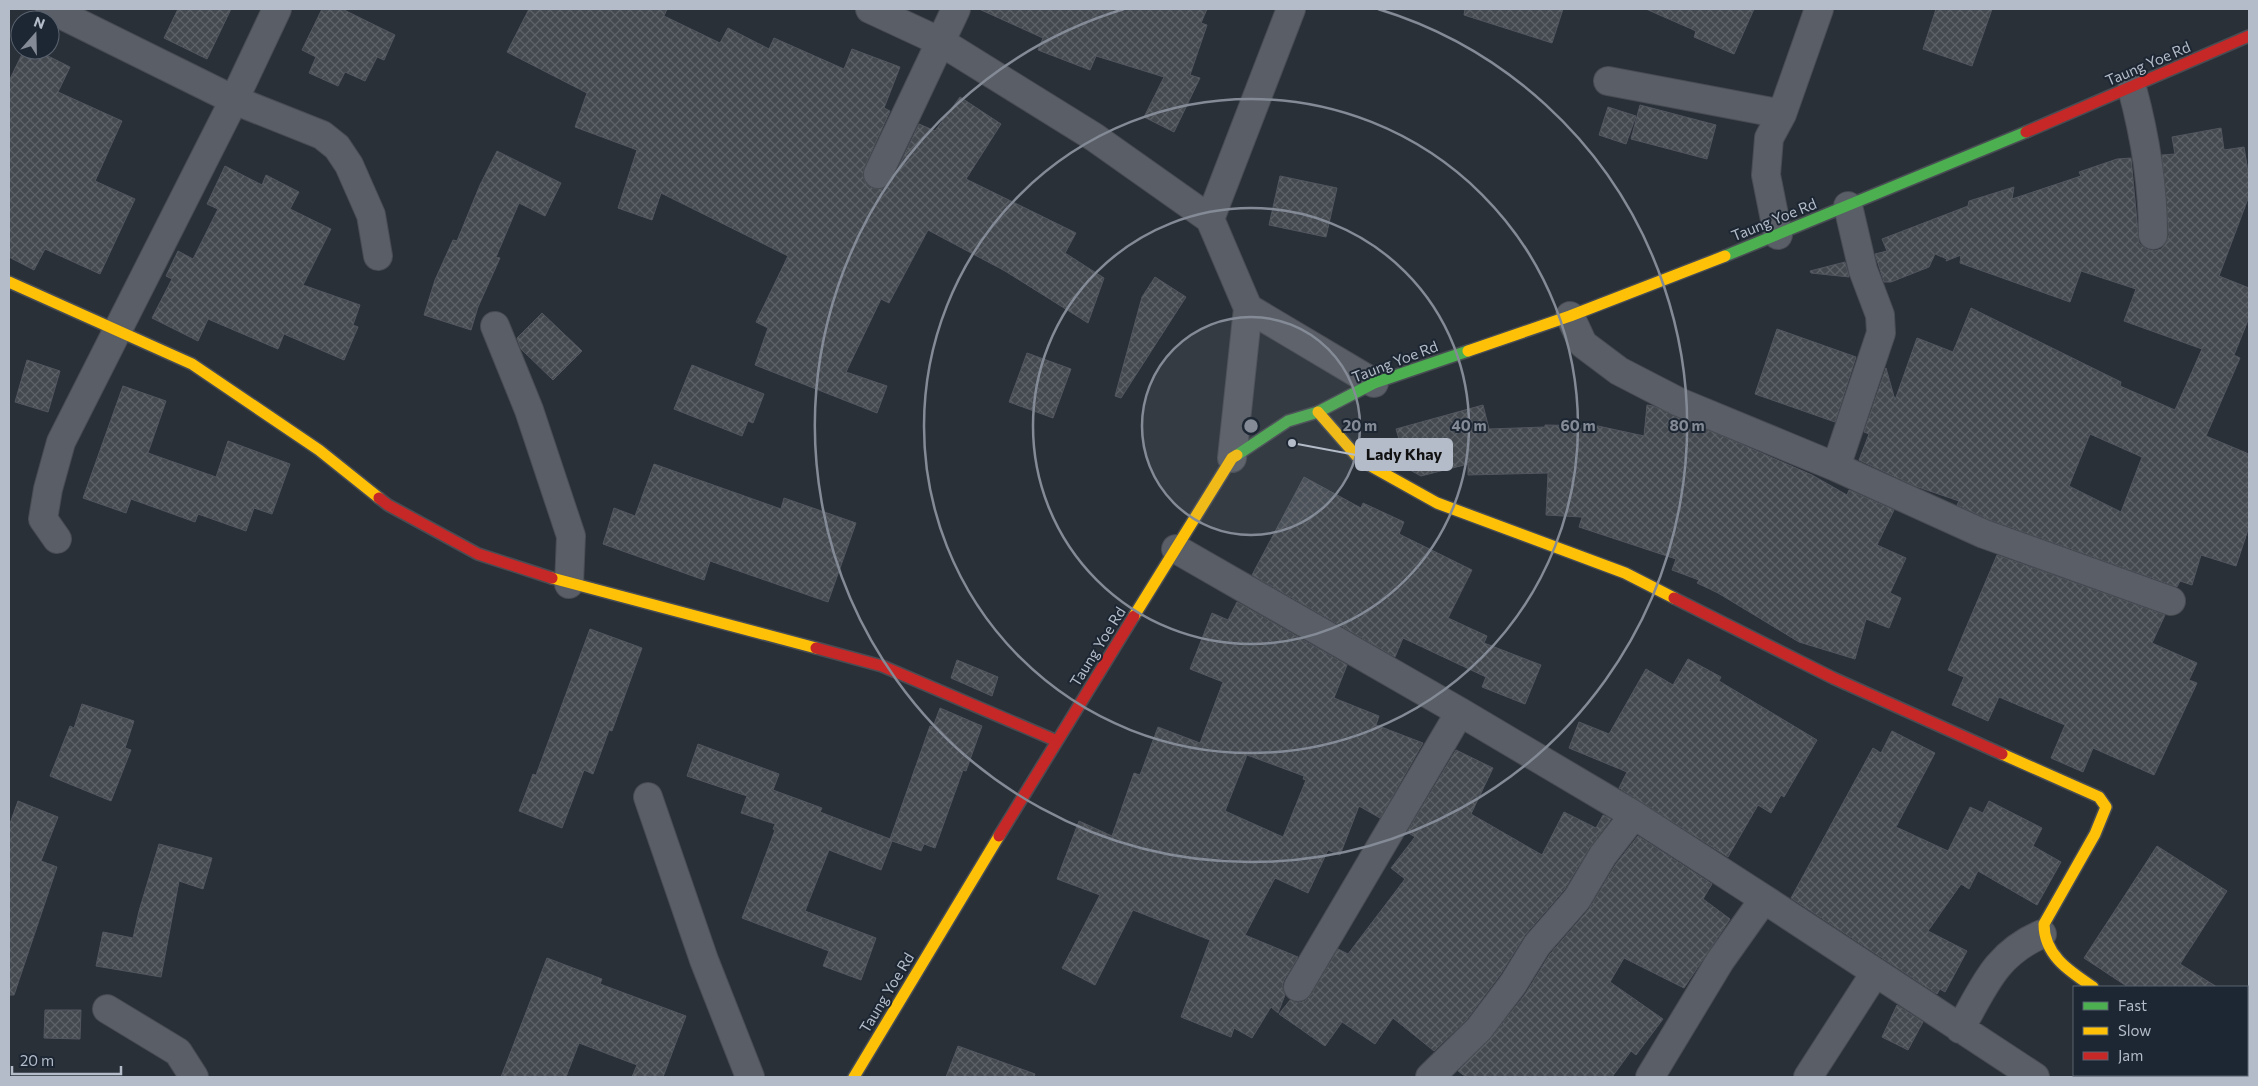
<svg xmlns="http://www.w3.org/2000/svg" width="2258" height="1086" font-family="Commissioner,sans-serif">
	<style>
		.building { fill: url(#building-cross-hatch); stroke: #52575f; fill-rule: evenodd }
		.lines { fill: none; stroke-linecap: round; stroke-linejoin: round }
		.street-casing { stroke: #484c53; stroke-width: 30 }
		.fast-casing { stroke: #484c53; stroke-width: 14 }
		.slow-casing { stroke: #484c53; stroke-width: 14 }
		.jam-casing { stroke: #484c53; stroke-width: 14 }
		.street { stroke: #5a5e66; stroke-width: 28 }
		.fast { stroke: #4caf50; stroke-width: 11 }
		.slow { stroke: #ffc107; stroke-width: 11 }
		.jam { stroke: #c62828; stroke-width: 11 }
		.ring { fill: none; stroke: #848b96; stroke-width: 2.5 }
		.labels { text-anchor: middle; stroke-width: 4; stroke-linejoin: round; paint-order: stroke }
		.street-label { font-size: 15px; fill: #b4bcc9; stroke: #1d2633 }
		.centre { fill: #848b96; stroke: #1d2633; stroke-width: 2.5 }
		.ring-label { font-size: 15px; text-anchor: middle; font-weight: bold; fill: #848b96; stroke: #1d2633; stroke-width: 4; stroke-linejoin: round; paint-order: stroke }
		.leader { fill: none; stroke: #b4bcc9; stroke-width: 2 }
		.callout-dot { fill: #b4bcc9; stroke: #1d2633; stroke-width: 2 }
		.callout { fill: #b4bcc9; stroke: #b4bcc9; stroke-width: 2 }
		.callout-label { font-size: 16px; text-anchor: middle; font-weight: bold; fill: #111 }
	</style>
	<defs>
		<pattern id="building-cross-hatch" width="8" height="8" patternUnits="userSpaceOnUse" patternTransform="scale(1.25)"><rect width="8" height="8" fill="#444950"/><path d="M0 0l8 8M0 8l8-8" fill="none" stroke="#5d6168"/></pattern>
	</defs>
	<rect width="100%" height="100%" fill="#2a3038"/>
	<path class="building" d="M178,9H231L207,59L164,38Z
		M322,9H342L395,35L384,60L377,57L365,81L345,72L338,86L309,73L316,57L302,50Z
		M529,9H667L664,16L720,43L728,28L769,49L774,38L844,69L852,49L900,67L884,108L890,111L864,168L863,176L865,182L872,188L880,189L886,187L892,181L919,124L935,131L960,97L1001,124L966,179L1076,233L1065,253L1104,278L1088,323L1005,271L928,230L889,303L881,299L846,372L887,386L877,413L755,365L768,328L756,322L788,256L661,193L652,220L618,208L637,150L575,127L587,93L507,52Z
		M979,9H1207L1201,23L1207,25L1190,75L1200,78L1174,132L1144,117L1164,77L1096,56L1090,70L1038,50L1043,38Z
		M1465,9H1563L1552,43L1464,15Z
		M1646,9H1754L1734,54L1694,37L1696,31Z
		M1936,9H1992L1972,66L1923,49Z
		M24,50H36L70,67L58,92L122,121L95,181L135,199L100,274L45,249L34,270L9,257V81Z
		M1640,105L1716,125L1707,159L1631,139Z
		M1608,107L1636,116L1626,144L1599,135Z
		M2221,128L2224,150L2244,147L2249,178V196L2219,276L2249,288V318L2234,355L2240,358L2206,436L2249,454V527L2236,566L2201,555L2192,585L2180,581L2177,587L1990,520L1957,505L1959,501L1915,486L1859,460L1869,434L1864,432L1886,368L1895,400L1917,338L1953,352L1971,308L2121,382L2120,386L2175,410L2202,349L2124,321L2136,289L2081,271L2070,302L1960,263L1961,255L1946,261L1947,259L1935,254L1929,267L1891,282H1884L1875,254L1887,251L1882,239L1968,206L1969,201L2014,187L2012,199L2081,176L2079,172L2117,159L2131,158L2139,243L2146,249L2154,251L2161,249L2166,243L2169,235L2162,155L2175,154L2172,137ZM2090,434L2142,457L2121,512L2069,486Z
		M497,151L561,183L545,216L519,203L496,257L500,258L478,307L471,330L424,315L435,280L453,240L457,241L480,185Z
		M225,166L262,185L266,175L299,192L290,209L331,229L303,285L360,305L353,325L358,327L344,360L284,334L278,349L208,319L198,341L152,318L172,279L166,276L178,251L193,259L218,209L207,204Z
		M1280,176L1337,188L1326,237L1269,225Z
		M1845,262L1849,277L1811,273L1810,271Z
		M1155,277L1186,297L1121,398L1115,396L1142,297Z
		M542,313L582,351L553,380L521,349L517,338Z
		M1777,329L1856,357L1835,422L1755,394Z
		M1027,353L1071,369L1053,418L1009,402Z
		M27,360L60,371L48,412L15,402Z
		M692,365L764,394L753,423L748,421L742,436L674,409Z
		M123,386L166,401L148,453L216,477L228,441L290,464L272,514L254,508L246,531L198,514L195,522L131,499L126,513L83,498Z
		M1483,405L1489,429L1545,427V425L1598,426L1644,436L1647,405L1653,406L1812,475L1847,495L1849,490L1894,510L1877,545L1906,558L1890,593L1901,598L1889,628L1866,619L1855,659L1799,642L1718,593L1697,583L1699,580L1672,570L1676,559L1579,527L1582,517L1546,515L1548,473L1468,475V464L1421,476L1399,464L1396,450L1402,449L1396,429Z
		M654,464L781,509L784,498L856,523L828,602L710,561L704,580L603,544L614,508L635,516Z
		M1304,477L1361,508L1363,503L1404,522L1399,534L1472,570L1448,618L1487,636L1484,643L1541,665L1525,704L1482,687L1486,677L1403,638L1395,657L1252,575Z
		M1997,555L2165,615L2152,643L2197,663L2189,680L2197,683L2154,775L2093,748L2083,772L2051,758L2065,725L1999,697L1988,721L1952,705L1964,677L1948,670Z
		M1237,602L1347,665L1334,698L1379,716L1376,725L1423,743L1380,818L1359,806L1340,855L1328,850L1308,893L1275,878L1245,935L1298,957L1284,980L1282,987L1285,995L1278,1013L1271,1007L1252,1038L1234,1028L1231,1037L1181,1017L1210,940L1133,910L1095,985L1062,968L1100,895L1057,879L1079,821L1112,836L1134,773L1140,775L1158,727L1200,743L1223,682L1190,669L1212,613L1228,620ZM1247,755L1304,776L1303,779L1306,780L1283,837L1225,811Z
		M590,629L642,648L612,731L609,730L593,774L584,770L562,828L519,811L533,774L536,775Z
		M1688,659L1721,677L1719,681L1817,740L1784,797L1781,795L1771,813L1758,805L1728,857L1619,788L1627,772L1569,748L1579,722L1609,734L1646,669L1673,685Z
		M957,660L998,677L992,696L951,678Z
		M82,704L134,721L125,748L131,750L111,801L50,776L70,726L74,728Z
		M940,708L982,726L966,771L963,770L935,848L924,844L921,851L892,841L881,870L829,850L805,911L876,938L861,980L823,966L829,951L742,918L775,830L773,829L775,824L741,813L747,796L687,776L698,744L779,774L773,790L822,808L820,812L890,839L930,726L933,727Z
		M1892,731L1935,753L1896,827L1948,851L1970,807L1983,813L1989,801L2042,828L2033,846L2061,862L2037,905L1978,871L1969,889L1961,884L1928,931L1967,951L1945,992L1940,989L1937,994L1791,898L1873,748L1881,753Z
		M1456,750L1493,768L1471,814L1542,855L1564,812L1596,828L1603,815L1611,819L1590,847L1564,890L1525,935L1500,975L1467,1019L1434,1051L1393,1018L1375,1044L1342,1022L1325,1046L1279,1014L1290,1000L1298,1003L1305,1001L1311,995L1338,949L1348,954L1405,879L1391,868L1415,837L1407,832Z
		M18,801L58,817L41,861L57,867L14,995H9V826Z
		M1638,836L1712,884L1703,899L1730,919L1684,988L1624,958L1610,982L1663,1019L1636,1055L1631,1051L1612,1077H1466L1458,1071L1491,1038L1526,993L1550,954L1589,909L1616,864Z
		M159,844L212,858L203,889L179,881L161,977L96,966L103,932L133,938L139,911Z
		M2157,846L2227,891L2180,964L2217,987H2128L2084,958Z
		M547,958L602,979L600,984L686,1016L663,1077H632L637,1065L579,1043L566,1077H501Z
		M1897,1005L1923,1022L1908,1050L1882,1037Z
		M45,1010H81L80,1039L44,1038Z
		M958,1046L1035,1074L1034,1077H946Z"/>
	<g class="lines">
		<g class="street-casing">
			<path id="street" d="M50,9L234,100L322,135L337,147L349,165L371,215L378,256
				M870,9L941,42L1094,137L1210,219L1248,308L1232,458
				M1608,81L1782,114
				M2132,88C2145,136 2153,185 2153,235
				M878,174L956,9
				M1210,219L1291,9
				M1778,235L1766,175L1769,138L1782,114L1819,9
				M1248,308L1374,383
				M1570,316L1583,344L1619,371L1679,402L1836,467L1984,534L2171,601
				M495,326L529,410L571,536L569,584
				M1836,467L1881,333L1880,315L1863,270L1848,206
				M57,539L43,519L48,489L61,442L234,100L277,9
				M1176,549L1460,712L1634,815L1764,899L1720,961L1650,1077
				M648,797L704,960L750,1077
				M1764,899L2035,1077
				M1298,987L1460,712
				M107,1009L178,1052L194,1077
				M1960,1029C1984,987 1995,954 2042,934
				M2216,1075L2220,1077
				M1430,1077L1479,1029L1513,984L1537,945L1577,899L1603,855L1634,815
				M1808,1077L1875,973"/>
		</g>
		<g class="fast-casing">
			<path id="fast" d="M1725,256L2026,132
				M1237,455L1288,421L1318,412L1374,383L1468,351"/>
		</g>
		<g class="slow-casing">
			<path id="slow" d="M9,282L192,364L319,450L379,498
				M1468,351L1570,316L1725,256
				M1318,412L1360,460L1437,503L1625,573L1674,598
				M552,578L816,648
				M1134,616L1232,458L1237,455
				M2002,754L2099,797L2106,807L2095,834L2044,924C2044,955 2069,971 2093,987
				M854,1077L999,836"/>
		</g>
		<g class="jam-casing">
			<path id="jam" d="M2026,132L2249,36
				M379,498L388,505L478,554L552,578
				M1674,598L1833,678L2002,754
				M816,648L882,666L1057,741
				M999,836L1134,616"/>
		</g>
		<use href="#street" class="street"/>
		<use href="#fast" class="fast"/>
		<use href="#slow" class="slow"/>
		<use href="#jam" class="jam"/>
	</g>
	<circle cx="1251" cy="426" r="109" fill="#848b96" fill-opacity=".12"/>
	<g class="ring">
		<circle cx="1251" cy="426" r="109"/>
		<circle cx="1251" cy="426" r="218"/>
		<circle cx="1251" cy="426" r="327"/>
		<path d="M1378 9A436 436 0 1 1 1124 9"/>
	</g>
	<g class="labels">
		<g class="street-label">
			<text transform="translate(2148 64) rotate(-23)" y="5">Taung Yoe Rd</text>
			<text transform="translate(1774 220) rotate(-22)" y="5">Taung Yoe Rd</text>
			<text transform="translate(1395 362) rotate(-21)" y="5">Taung Yoe Rd</text>
			<text transform="translate(1098 647) rotate(-58)" y="5">Taung Yoe Rd</text>
			<text transform="translate(887 993) rotate(-59)" y="5">Taung Yoe Rd</text>
		</g>
	</g>
	<circle cx="1251" cy="426" r="8" class="centre"/>
	<g class="ring-label">
		<text x="1360" y="431">20 m</text>
		<text x="1469" y="431">40 m</text>
		<text x="1578" y="431">60 m</text>
		<text x="1687" y="431">80 m</text>
	</g>
	<path class="leader" d="M1292 443L1356 455"/>
	<circle class="callout-dot" cx="1292" cy="443" r="5"/>
	<rect class="callout" x="1356" y="439" width="96" height="31" rx="5"/>
	<g class="callout-label">
		<text x="1404" y="460">Lady Khay</text>
	</g>
	<rect width="2258" height="1086" fill="none" stroke="#b4bcc9" stroke-width="20"/>
	<rect x="2073" y="986" width="175" height="90" fill="#1d2633" stroke="#59626f"/>
	<rect x="2083" y="1002" width="25" height="8" fill="#4caf50" stroke="#59626f"/>
	<text x="2118" y="1011" font-size="15" fill="#b4bcc9">Fast</text>
	<rect x="2083" y="1027" width="25" height="8" fill="#ffc107" stroke="#59626f"/>
	<text x="2118" y="1036" font-size="15" fill="#b4bcc9">Slow</text>
	<rect x="2083" y="1052" width="25" height="8" fill="#c62828" stroke="#59626f"/>
	<text x="2118" y="1061" font-size="15" fill="#b4bcc9">Jam</text>
	<g transform="translate(35 35) rotate(20)"><circle r="24" fill="#1d2633" stroke="#59626f"/>
	<path d="M0-4L9 19L0 12L-9 19Z" fill="#848b96"/>
	<text y="-8" font-size="14" font-weight="bold" text-anchor="middle" fill="#b4bcc9">N</text>
	</g>
	<path d="M12 1066v8h109v-8" fill="none" stroke="#b4bcc9" stroke-width="2.5"/>
	<text x="20" y="1066" font-size="15" fill="#b4bcc9" stroke="#1d2633" stroke-width="4" paint-order="stroke">20 m</text>
</svg>
